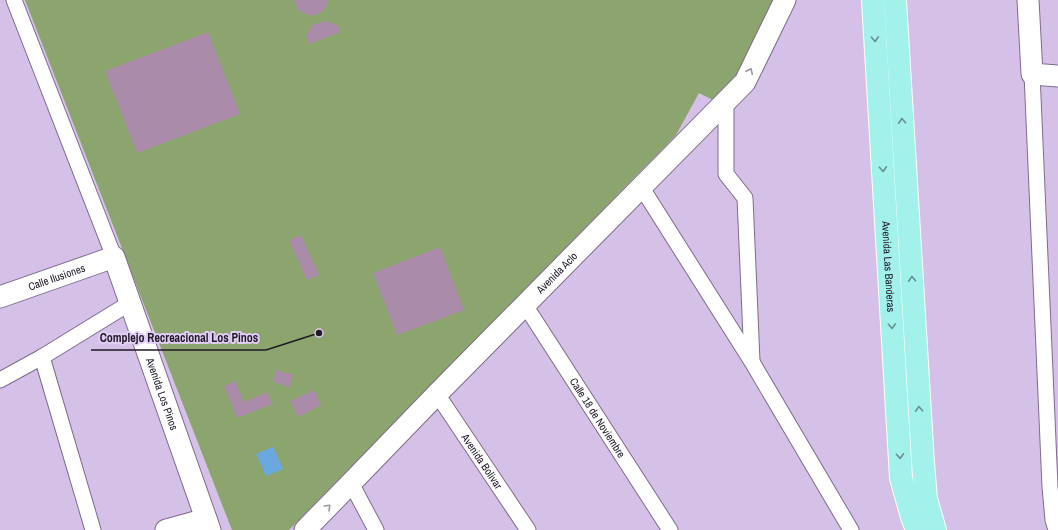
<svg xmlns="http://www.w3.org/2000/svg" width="1058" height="530" font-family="'Archivo Narrow',sans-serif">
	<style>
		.green { fill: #8ca46d }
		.water { fill: #6ba8e1 }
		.building { fill: #aa8ba9 }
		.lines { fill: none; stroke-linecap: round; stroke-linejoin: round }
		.street-casing { stroke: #7e6c8f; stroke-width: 17 }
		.secondary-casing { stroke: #7e6c8f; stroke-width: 23 }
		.primary-casing { stroke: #fff; stroke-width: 24 }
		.street { stroke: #fff; stroke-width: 15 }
		.secondary { stroke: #fff; stroke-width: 21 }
		.primary { stroke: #a2f2eb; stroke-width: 22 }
		.oneway { stroke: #679092 }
		.oneway2 { stroke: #9a979d }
		.labels { text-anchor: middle; stroke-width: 4; stroke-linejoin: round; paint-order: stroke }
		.street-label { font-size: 11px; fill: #1f1826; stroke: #e2cef5 }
		.leader { fill: none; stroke: #1f1826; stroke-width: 1.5 }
		.callout-dot { fill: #1f1826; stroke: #e2cef5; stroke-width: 1.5 }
		.callout-label { font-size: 12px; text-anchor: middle; font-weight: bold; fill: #1f1826; stroke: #e2cef5; stroke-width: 4; stroke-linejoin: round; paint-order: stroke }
	</style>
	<rect width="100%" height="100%" fill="#d5c1e8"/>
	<path class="green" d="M25,0H775L743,72L713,100L699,93L676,135L289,530H232Z"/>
	<path class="water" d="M273,447L283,469L266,476L256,454Z"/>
	<path class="building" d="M294,0H328V3L321,13L310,16L298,10Z
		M327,21L338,26L340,32L309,44L306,36L312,25Z
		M208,32L240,114L137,153L105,71Z
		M301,235L319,275L307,280L289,240Z
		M440,247L464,310L397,335L373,273Z
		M276,370L293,375L289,387L273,382Z
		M235,381L244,402L267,392L272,404L237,418L224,386Z
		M314,390L321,405L298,417L290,401Z"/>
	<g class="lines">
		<g class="street-casing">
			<g id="street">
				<path d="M14,0L114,257"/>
				<path d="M1032,74L1050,487L1053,520L1056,530"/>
				<path d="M726,102V174L745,198L752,361"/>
				<path d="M642,188L752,362L851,530"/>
				<path id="s1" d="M525,305L670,530"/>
				<path d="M42,357L93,530"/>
				<path d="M0,380L42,357L130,303"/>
				<path id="s2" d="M437,394L528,530"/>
				<path d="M351,483L376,530"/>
			</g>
		</g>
		<g class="secondary-casing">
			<g id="secondary">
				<path d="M1028,0L1032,74L1058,76"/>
				<path id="s3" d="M0,297L114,257L210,530"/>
				<path d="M166,530L206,519"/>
				<path id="s4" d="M305,530L351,483L437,394L745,82L785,0"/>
			</g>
		</g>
		<g class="primary-casing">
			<g id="primary">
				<path id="s5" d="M873,0L901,478L912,517L917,530"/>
				<path d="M895,0L923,463L926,499L935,530"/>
			</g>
		</g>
		<use href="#street" class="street"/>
		<use href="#secondary" class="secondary"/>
		<use href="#primary" class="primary"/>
	</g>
	<defs><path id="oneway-chevron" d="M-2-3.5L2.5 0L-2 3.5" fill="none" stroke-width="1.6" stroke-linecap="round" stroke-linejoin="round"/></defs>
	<g class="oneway">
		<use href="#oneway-chevron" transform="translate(875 39) rotate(87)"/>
		<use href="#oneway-chevron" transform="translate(902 121) rotate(-93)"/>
		<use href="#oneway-chevron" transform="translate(883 169) rotate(87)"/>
		<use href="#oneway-chevron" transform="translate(912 279) rotate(-93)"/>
		<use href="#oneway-chevron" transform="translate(892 326) rotate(87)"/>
		<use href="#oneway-chevron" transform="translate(919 409) rotate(-93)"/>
		<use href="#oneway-chevron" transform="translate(900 456) rotate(86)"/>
	</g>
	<g class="oneway2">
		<use href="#oneway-chevron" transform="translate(750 71) rotate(-64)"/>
		<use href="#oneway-chevron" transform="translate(328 507) rotate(-45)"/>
	</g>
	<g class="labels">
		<g class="street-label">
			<text dy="4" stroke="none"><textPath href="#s5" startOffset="267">Avenida Las Banderas</textPath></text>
			<text dy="4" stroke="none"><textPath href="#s4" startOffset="360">Avenida Aclo</textPath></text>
			<text dy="4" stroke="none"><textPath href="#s3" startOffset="60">Calle Ilusiones</textPath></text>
			<text dy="4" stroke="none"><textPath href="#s3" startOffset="266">Avenida Los Pinos</textPath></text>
			<text dy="4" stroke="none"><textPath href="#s1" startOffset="134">Calle 18 de Noviembre</textPath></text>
			<text dy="4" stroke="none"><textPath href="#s2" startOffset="81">Avenida Bolivar</textPath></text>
		</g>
	</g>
	<path class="leader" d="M319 333L266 350H91"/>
	<circle class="callout-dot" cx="319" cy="333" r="4"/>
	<g class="callout-label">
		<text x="179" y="342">Complejo Recreacional Los Pinos</text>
	</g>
</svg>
